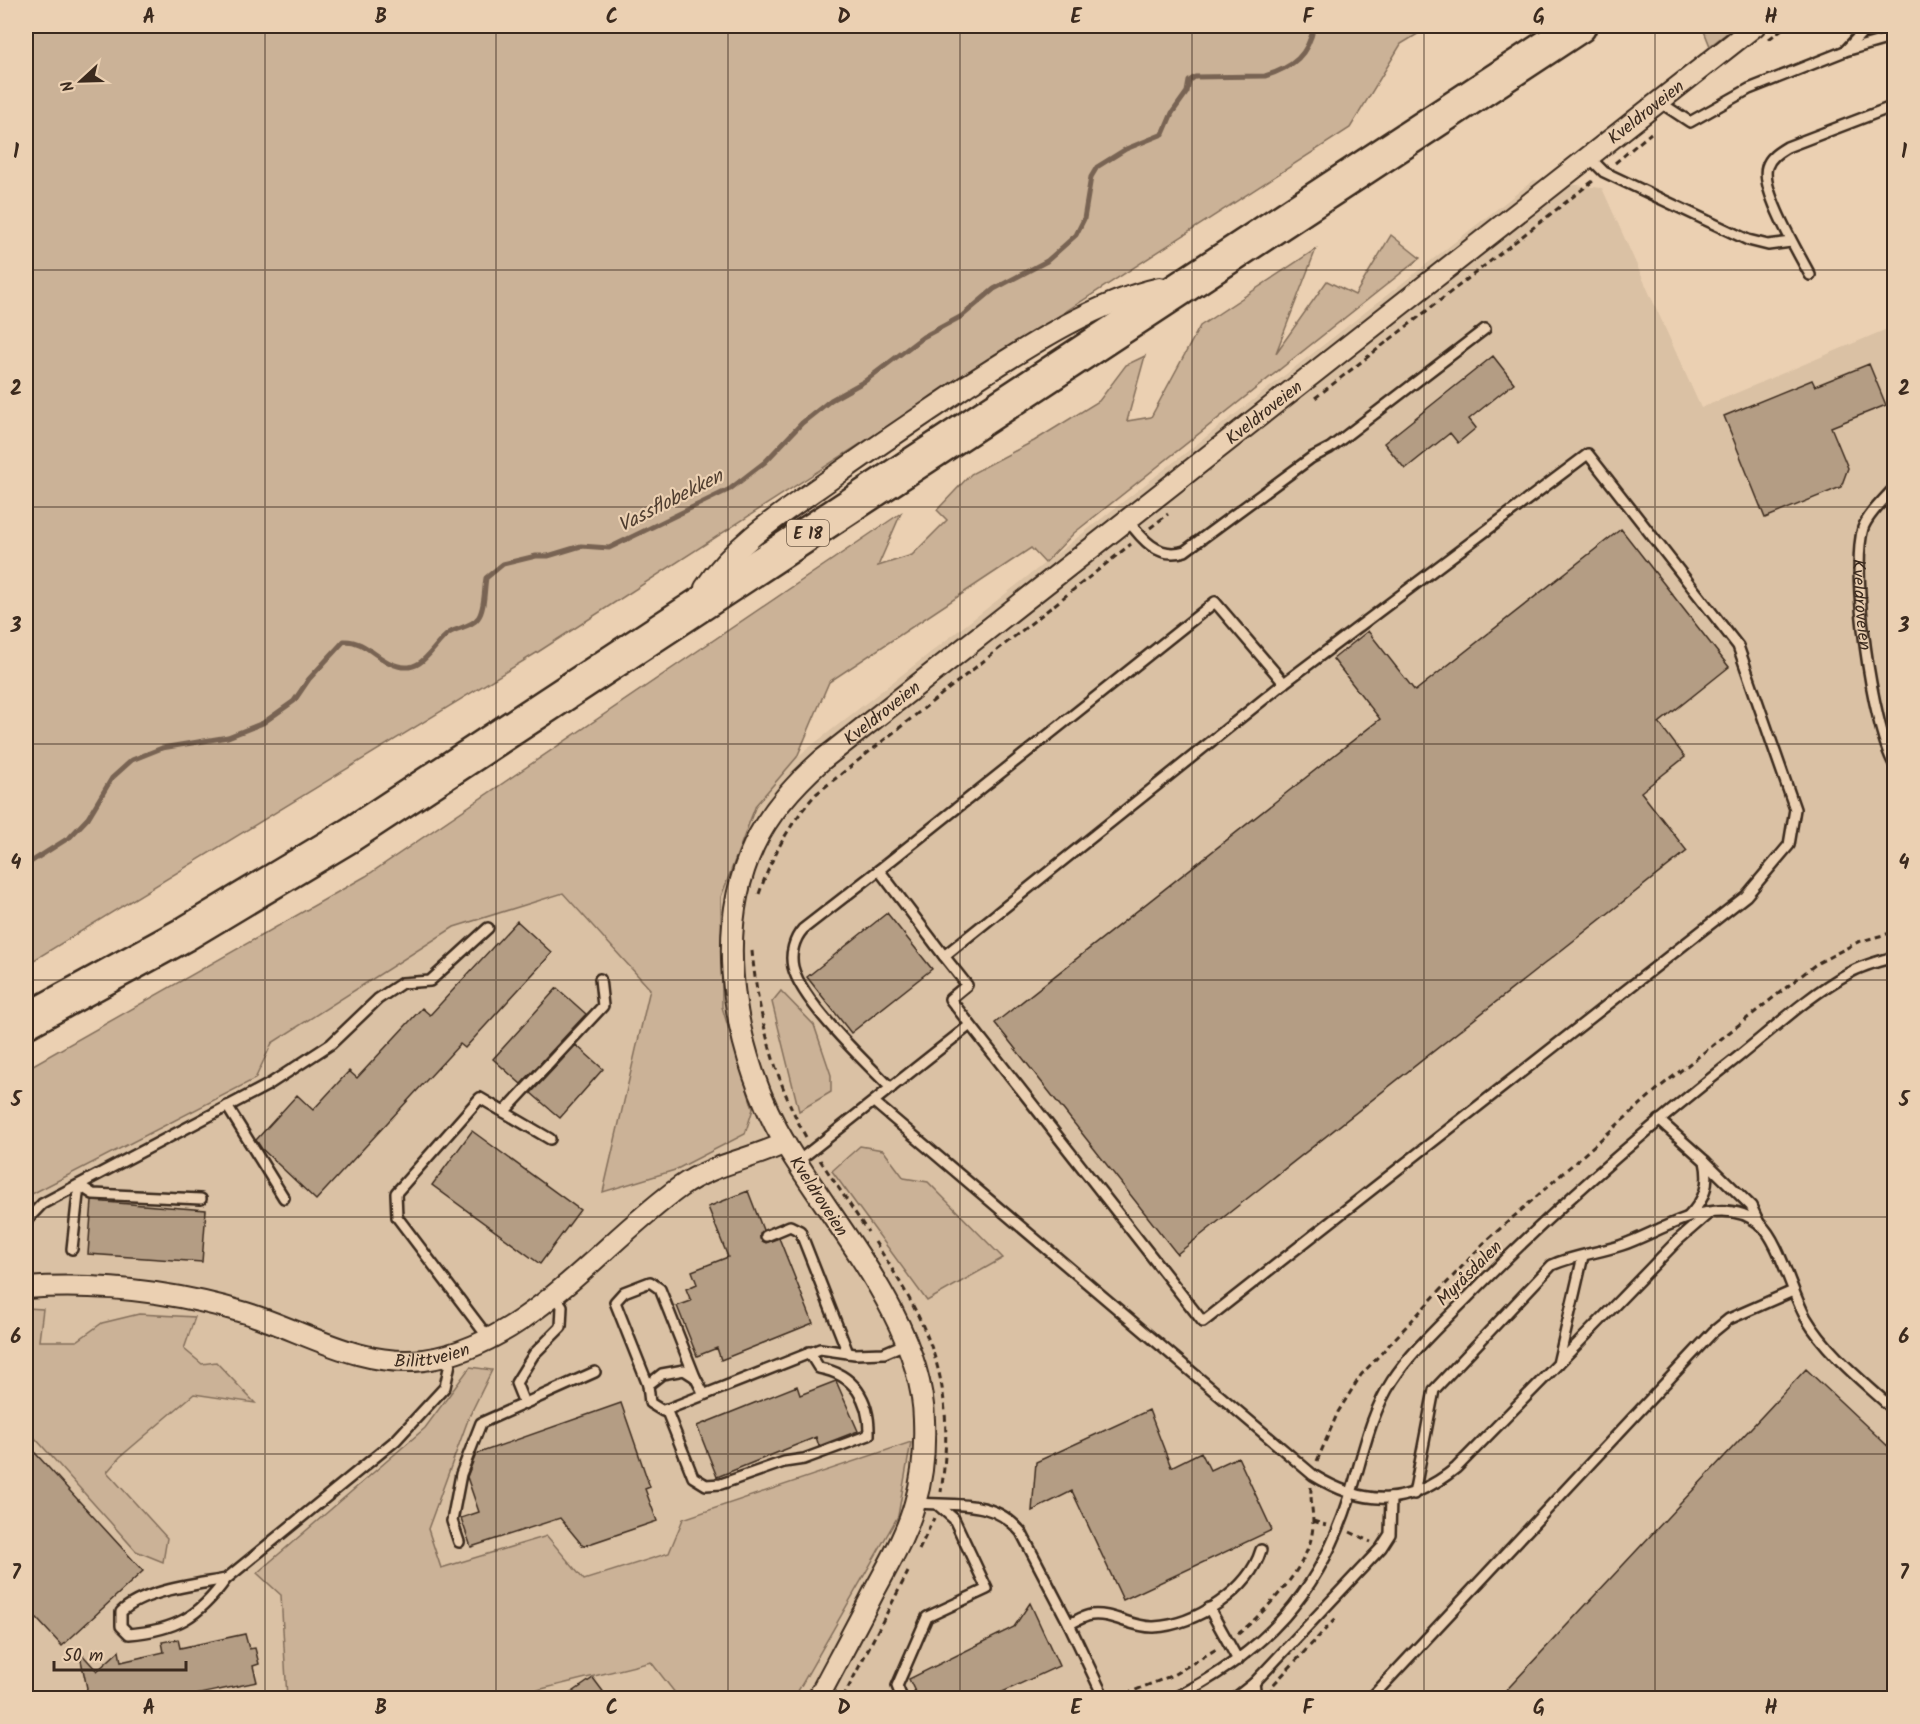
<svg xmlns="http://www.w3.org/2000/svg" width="1920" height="1724" font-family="Kalam,sans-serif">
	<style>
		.built { fill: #dac1a4 }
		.green { fill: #cbb297; stroke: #836e5a; stroke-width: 1.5 }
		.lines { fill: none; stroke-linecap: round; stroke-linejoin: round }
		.stream { stroke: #786452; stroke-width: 5 }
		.building { fill: #b49d84; stroke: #3b2a1e; stroke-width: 1.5 }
		.lane-casing { stroke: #3b2a1e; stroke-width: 14 }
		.street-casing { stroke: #3b2a1e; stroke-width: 24 }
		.highway-casing { stroke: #3b2a1e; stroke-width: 38 }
		.path { stroke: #3b2a1e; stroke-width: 3; stroke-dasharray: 6 4.5; stroke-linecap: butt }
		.lane { stroke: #ebd0b2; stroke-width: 9 }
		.street { stroke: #ebd0b2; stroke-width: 20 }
		.highway { stroke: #ebd0b2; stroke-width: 33 }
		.grid { fill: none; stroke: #3b2a1e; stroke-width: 1.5; stroke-opacity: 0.55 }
		.labels { text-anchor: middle; stroke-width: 4.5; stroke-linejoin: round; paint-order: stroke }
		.shield { fill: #ebd0b2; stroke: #705c4a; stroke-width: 1.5 }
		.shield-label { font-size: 16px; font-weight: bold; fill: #3b2a1e }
		.street-label { font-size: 18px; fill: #3b2a1e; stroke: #ebd0b2 }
		.water-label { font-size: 20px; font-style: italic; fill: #4f3d2f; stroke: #ebd0b2 }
		.neatline { fill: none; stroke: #3b2a1e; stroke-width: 2 }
		.grid-label { font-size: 20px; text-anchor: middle; font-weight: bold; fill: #3b2a1e }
	</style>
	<rect width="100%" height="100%" fill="#ebd0b2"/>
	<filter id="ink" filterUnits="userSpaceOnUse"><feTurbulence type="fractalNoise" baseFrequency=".0167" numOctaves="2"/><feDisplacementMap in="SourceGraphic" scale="12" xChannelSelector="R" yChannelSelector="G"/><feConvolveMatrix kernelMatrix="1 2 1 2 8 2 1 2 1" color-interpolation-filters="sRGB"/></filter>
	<g filter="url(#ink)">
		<path class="built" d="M1534,180L1602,188L1701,408L1894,326V1698H794L898,1516L669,1553L584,1580L547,1536L441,1568L428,1530L469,1417L491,1370L471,1367L425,1428L257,1572L281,1595L287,1698H26V1197L255,1080L272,1043L454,927L563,893L650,989L603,1192L753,1109L722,1008L721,897L756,805L797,757Z
			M652,1662L679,1698H505Z"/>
		<path class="green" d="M26,26H1431L1401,44L1350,128L538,652L26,965Z
			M1702,26H1736L1710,46Z
			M1391,235L1420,258L1074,533L1045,563L1031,548L829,682L797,757L756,805L721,897L722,1007L753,1109L745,1134L675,1170L603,1192L650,989L563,893L454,927L272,1043L255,1079L26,1197V1069L366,876L901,513L878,566L912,555L947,520L937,510L971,474L1034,441L1099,401L1126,365L1145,356L1127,421L1151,417L1200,326L1316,249L1276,353L1327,281L1355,295Z
			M781,991L814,1025L831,1075V1092L799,1111L772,1002Z
			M860,1146L883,1150L904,1178L928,1182L1003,1258L927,1301L832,1171Z
			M26,1308L43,1309L39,1341H77L102,1323L139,1314L195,1317L184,1349L202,1364L216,1362L255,1403L194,1394L120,1457L107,1472L167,1538L163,1562L136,1551L26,1428Z
			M470,1367L492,1370L469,1417L428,1529L441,1568L547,1536L584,1580L669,1553L683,1519L911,1442L898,1516L794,1698H679L651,1662L505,1698H287L281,1595L257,1573L425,1428Z"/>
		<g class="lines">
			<path class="stream" d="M26,865L70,837L88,818L112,778L132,760L162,748L228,737L263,723L294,701L309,679L344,641C366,640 377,661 398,666C424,673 432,645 449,633C458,627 472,627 478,618C485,609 484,589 486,578L503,564L536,556H548L581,546L609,548L730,489L765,462L802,423L831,400L865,381L923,337L962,316L994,289L1047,261L1076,235L1084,219L1091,177L1097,167L1126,149L1163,134L1172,113L1187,92L1189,81L1195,77L1265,76C1294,67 1308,55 1314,26"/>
		</g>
		<path class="building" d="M1493,356L1514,383L1469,419L1476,428L1458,443L1450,433L1405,469L1384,443Z
			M1869,364L1886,405L1831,427L1848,468L1841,487L1765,518L1724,416L1812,380L1815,386Z
			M1621,529L1729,667L1659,723L1685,757L1641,792L1687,851L1177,1254L995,1023L1380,719L1333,659L1368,631L1415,691Z
			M887,913L932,969L851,1033L807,977Z
			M517,921L552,953L465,1048L460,1044L316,1200L262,1149L256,1140L297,1095L313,1110L349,1071L357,1078L422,1008L430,1015Z
			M557,988L586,1014L521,1084L493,1059Z
			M576,1045L603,1069L560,1118L531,1093Z
			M472,1131L580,1210L540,1264L432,1185Z
			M748,1191L763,1230L760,1239L766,1243L779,1238L813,1323L721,1360L717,1348L697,1356L677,1306L691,1301L686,1289L697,1284L692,1271L728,1257L708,1207Z
			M92,1201L206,1210L202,1262L88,1254Z
			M1806,1369L1894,1452V1698H1499Z
			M836,1381L858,1431L819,1446L816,1437L717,1477L697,1426L797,1386L800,1395Z
			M621,1403L650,1487L645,1489L657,1521L583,1546L560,1518L471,1547L461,1518L479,1512L467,1477L476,1454Z
			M1149,1410L1171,1467L1201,1452L1210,1470L1238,1457L1272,1530L1123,1600L1072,1491L1032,1511L1036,1462Z
			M26,1443L143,1571L62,1646L26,1607Z
			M1030,1603L1059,1666L998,1694L1000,1698H918L909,1679L1014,1627Z
			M245,1634L249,1649L255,1648L259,1664L253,1666L257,1682L181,1698H84L87,1688L79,1651L97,1671L119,1651L121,1662L164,1652L162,1642L178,1639L180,1648Z
			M593,1678L608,1698H564Z"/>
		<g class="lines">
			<g class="lane-casing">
				<g id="lane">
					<path d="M1845,51L1868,26"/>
					<path d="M1658,101L1690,122L1749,89L1845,51L1894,37"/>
					<path d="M1588,156L1604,172L1748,240L1768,245L1791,242"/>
					<path d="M1810,275C1799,254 1760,189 1767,167C1770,157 1779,152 1787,147L1894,106"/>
					<path d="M1588,454L1738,646L1795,809L1789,845L1746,896L1203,1322L950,999L967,985L944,956L1284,683Z"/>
					<path id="s1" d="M1894,488C1885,499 1868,514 1863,528C1850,571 1872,725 1894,764"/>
					<path d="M1127,519C1141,538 1158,560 1185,551L1311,458L1330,448L1485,329"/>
					<path d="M879,870L803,929C794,939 790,954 793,967C801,1001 865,1062 891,1088"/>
					<path d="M944,956L879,870L1215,602L1284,683"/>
					<path d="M874,1102L1313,1475C1365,1507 1408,1507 1456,1468L1558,1364L1583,1256"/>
					<path d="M227,1106L284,1198"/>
					<path d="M504,1112L603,1006L600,979"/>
					<path d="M1659,1120L1705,1161C1710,1184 1705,1199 1689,1216"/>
					<path d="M1705,1161L1751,1206L1760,1225"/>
					<path d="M797,1162L970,1025"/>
					<path d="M26,1221L42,1204L268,1085L331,1044L378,999L402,983L430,981L488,928"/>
					<path d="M766,1236L790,1226L800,1231L848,1353"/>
					<path d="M72,1249L79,1185L93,1194L201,1199"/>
					<path d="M490,1340L397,1217L396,1193L480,1098L550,1139"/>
					<path d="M1558,1364L1678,1240L1709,1213"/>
					<path d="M648,1385L615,1302L624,1292L650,1282L660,1289L695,1377"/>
					<path d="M704,1394L695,1377L684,1370L662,1374L648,1385L650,1403L663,1411L820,1349L855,1354L884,1353L907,1343"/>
					<path d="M524,1403L516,1383L534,1354L561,1327L562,1306L553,1293"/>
					<path d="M666,1409L693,1477L706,1485L721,1484L784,1462L804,1459L869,1435C870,1400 854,1374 819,1368L809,1352"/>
					<path d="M1414,1494L1434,1390L1552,1265C1574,1255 1599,1253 1622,1245C1663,1231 1718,1190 1760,1224C1779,1240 1792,1294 1806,1318C1828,1355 1864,1382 1894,1410"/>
					<path d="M915,1503C955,1506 993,1498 1021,1532L1069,1624L1104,1698"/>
					<path d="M459,1542L452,1521L461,1474L481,1423L595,1372"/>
					<path d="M226,1579C195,1585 144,1590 121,1612V1626L129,1634C176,1630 199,1617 226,1579L396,1440L445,1387L452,1354"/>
					<path d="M1209,1608L1238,1660"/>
					<path d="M1069,1624C1076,1621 1084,1616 1091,1615C1111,1612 1133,1628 1154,1627C1196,1625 1249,1590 1261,1550"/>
					<path d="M1254,1683L1256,1698"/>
					<path d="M902,1698L897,1686L927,1617L987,1589L954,1519L938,1505"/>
					<path d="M1174,1698C1264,1653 1320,1593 1350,1496C1363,1456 1369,1417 1392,1381C1413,1349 1444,1322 1471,1294C1554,1209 1645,1130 1738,1057C1774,1028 1809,995 1849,973C1863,965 1879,961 1894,957"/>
					<path d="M1235,1698L1254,1683L1381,1548L1390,1534L1391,1498"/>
					<path d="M1371,1698L1713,1332L1729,1319L1793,1291"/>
				</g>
			</g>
			<g class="street-casing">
				<g id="street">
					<path d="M705,588C736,541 789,509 835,476C878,445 922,416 966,386C1024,349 1092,303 1160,288"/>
					<path id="s2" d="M26,1288C99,1283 175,1292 246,1313C304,1331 361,1368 424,1360C527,1346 600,1244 680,1187C712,1164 750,1160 785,1143"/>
					<path id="s3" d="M818,1698C837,1662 857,1625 876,1588C891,1560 907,1533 915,1503C923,1477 925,1447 924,1420C922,1322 835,1227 786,1145C736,1061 711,936 754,845C770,811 795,784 822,760L1755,26"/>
				</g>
			</g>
			<g class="highway-casing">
				<path id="highway" d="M26,1021L185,934L350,835L1579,26"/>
			</g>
			<path class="path" d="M1769,39L1786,26
				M1615,163L1651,133
				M1315,398L1593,181
				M1150,528L1168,514
				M759,894C772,856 789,824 816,794L1131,544
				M752,951C758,1016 775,1081 807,1139
				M820,1160L868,1232
				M875,1242C932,1330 957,1384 941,1492
				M1317,1461L1338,1412L1361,1375L1484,1243L1660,1087L1816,964L1858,942L1894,932
				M1313,1521L1326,1525
				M1350,1532L1371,1542
				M919,1550L934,1518
				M1238,1634C1264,1613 1307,1568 1312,1534C1315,1518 1310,1503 1311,1487
				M1270,1694L1273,1685L1338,1616
				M843,1698L908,1572
				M1116,1698L1173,1675L1218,1648"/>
			<use href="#lane" class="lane"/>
			<use href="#street" class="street"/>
			<use href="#highway" class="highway"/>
		</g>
	</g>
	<path class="grid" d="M265,26V1698M496,26V1698M728,26V1698M960,26V1698M1192,26V1698M1424,26V1698M1655,26V1698M26,270H1894M26,507H1894M26,744H1894M26,980H1894M26,1217H1894M26,1454H1894"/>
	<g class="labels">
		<rect class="shield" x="787" y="520" width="42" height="26" rx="4.5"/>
		<g class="shield-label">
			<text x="808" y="539">E 18</text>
		</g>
		<g class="street-label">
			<text dy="6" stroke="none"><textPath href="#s3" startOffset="2084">Kveldroveien</textPath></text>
			<text dy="6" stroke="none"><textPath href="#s3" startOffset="1598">Kveldroveien</textPath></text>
			<text dy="6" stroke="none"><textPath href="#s1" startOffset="128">Kveldroveien</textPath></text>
			<text dy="6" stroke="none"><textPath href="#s3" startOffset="1112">Kveldroveien</textPath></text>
			<text transform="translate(819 1196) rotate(57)" y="6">Kveldroveien</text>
			<text transform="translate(1469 1273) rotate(-45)" y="6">Myråsdalen</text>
			<text dy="6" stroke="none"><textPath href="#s2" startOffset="417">Bilittveien</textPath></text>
		</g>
		<g class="water-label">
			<text transform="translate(670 500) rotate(-27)" y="7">Vassflobekken</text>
		</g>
	</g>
	<rect width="1920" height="1724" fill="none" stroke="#ebd0b2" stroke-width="66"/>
	<g transform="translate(81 81) rotate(248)" stroke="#ebd0b2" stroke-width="4.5" paint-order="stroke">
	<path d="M0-4.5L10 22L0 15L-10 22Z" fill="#3b2a1e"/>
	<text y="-9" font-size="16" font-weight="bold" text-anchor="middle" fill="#3b2a1e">N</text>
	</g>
	<path d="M54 1661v9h132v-9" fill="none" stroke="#3b2a1e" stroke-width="3"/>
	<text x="63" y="1661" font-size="18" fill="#3b2a1e" stroke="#ebd0b2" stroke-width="4.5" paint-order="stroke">50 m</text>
	<rect x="33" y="33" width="1854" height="1658" class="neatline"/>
	<g class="grid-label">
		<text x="149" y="23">A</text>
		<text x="381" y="23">B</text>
		<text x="612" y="23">C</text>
		<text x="844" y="23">D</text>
		<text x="1076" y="23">E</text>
		<text x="1308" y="23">F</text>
		<text x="1539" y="23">G</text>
		<text x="1771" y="23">H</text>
		<text x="16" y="158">1</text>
		<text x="1904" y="158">1</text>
		<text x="16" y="395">2</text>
		<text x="1904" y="395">2</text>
		<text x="16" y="632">3</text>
		<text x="1904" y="632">3</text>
		<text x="16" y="869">4</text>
		<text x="1904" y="869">4</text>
		<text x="16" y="1106">5</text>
		<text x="1904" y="1106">5</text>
		<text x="16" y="1343">6</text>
		<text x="1904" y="1343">6</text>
		<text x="16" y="1579">7</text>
		<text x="1904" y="1579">7</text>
		<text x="149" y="1714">A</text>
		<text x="381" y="1714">B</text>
		<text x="612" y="1714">C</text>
		<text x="844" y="1714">D</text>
		<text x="1076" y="1714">E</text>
		<text x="1308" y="1714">F</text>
		<text x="1539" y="1714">G</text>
		<text x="1771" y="1714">H</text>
	</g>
</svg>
